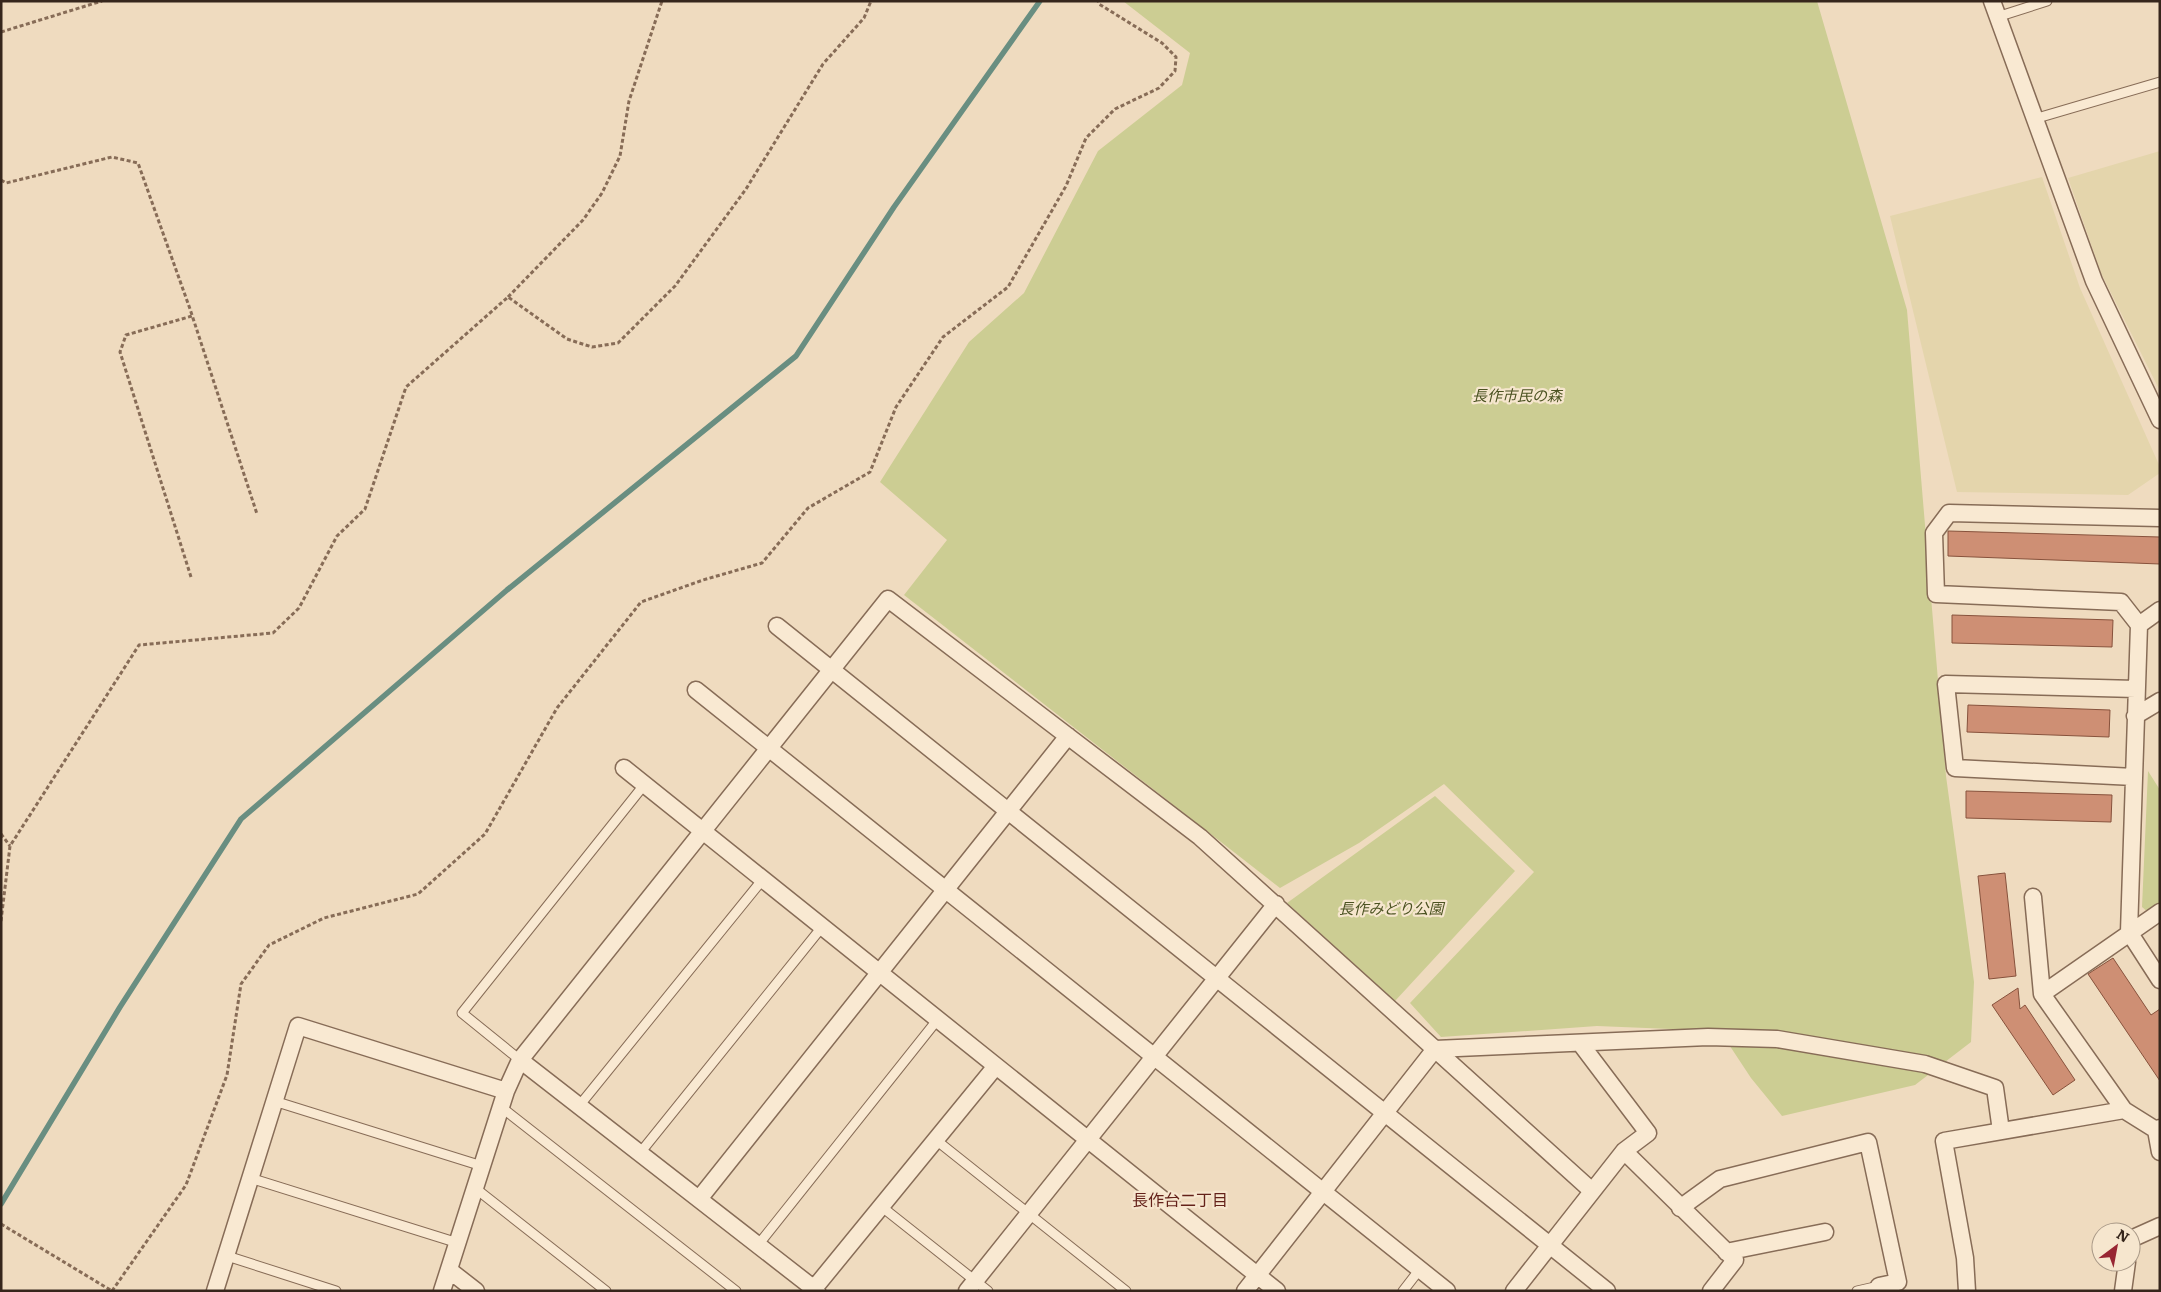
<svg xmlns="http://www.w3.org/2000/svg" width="2161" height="1292" font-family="Literata,'Noto Sans JP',serif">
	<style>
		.farmland { fill: #e4d5ac }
		.green { fill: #cccd93 }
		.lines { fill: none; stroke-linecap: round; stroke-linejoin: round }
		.stream { stroke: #698e81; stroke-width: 5.5 }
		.building { fill: #ce8f74; stroke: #87523c }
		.lane-casing { stroke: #876c57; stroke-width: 11 }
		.street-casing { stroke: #876c57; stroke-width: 19 }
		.path { stroke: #876c57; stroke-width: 3; stroke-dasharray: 4 2.5; stroke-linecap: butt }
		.lane { stroke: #f9e9d2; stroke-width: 9 }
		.street { stroke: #f9e9d2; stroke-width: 16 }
		.labels { text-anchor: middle; stroke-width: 4.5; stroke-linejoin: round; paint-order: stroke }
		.park-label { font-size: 15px; font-style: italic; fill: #4c5322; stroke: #f6e6ce }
		.neighbourhood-label { font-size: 16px; fill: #64221a; stroke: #f6e6ce }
	</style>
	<rect width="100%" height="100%" fill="#efdbbf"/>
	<path class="farmland" d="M2160,151V391L2101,273L2068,178Z
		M2042,177L2080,288L2160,467V473L2128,495L1957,492L1890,216Z"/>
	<path class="green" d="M1123,1H1817L1907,310L1946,776L1974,982L1971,1042L1915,1085L1782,1116L1751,1078L1720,1031L1597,1026L1441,1037L1410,1003L1534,872L1444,784L1359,843L1280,888L904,595L947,540L880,482L969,342L1024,293L1098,151L1182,85L1190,53Z
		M2148,771L2160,790V906L2149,913L2142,907Z
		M1435,796L1515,871L1395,1001L1287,903Z"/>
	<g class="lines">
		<path class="stream" d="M1,1204L120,1007L241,819L507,590L796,356L894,207L1040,1"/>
	</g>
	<path class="building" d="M1948,531L2160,537V564L1948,556Z
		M1952,615L2113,620L2112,647L1952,643Z
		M1968,705L2110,710L2109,737L1967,732Z
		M1966,791L2112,795L2111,822L1966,818Z
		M2005,873L2016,976L1989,979L1978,876Z
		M2113,958L2151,1015L2160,1009V1081L2088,974Z
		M2018,988L2020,1009L2025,1005L2075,1080L2053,1095L1992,1005Z"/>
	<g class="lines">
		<g class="lane-casing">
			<path id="lane" d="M1997,17L2047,1
				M2034,119L2160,82
				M520,1060L462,1013L644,785
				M274,1101L482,1166
				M579,1106L763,879
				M501,1107L736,1291
				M936,1140L1126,1291
				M640,1153L822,927
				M250,1178L458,1243
				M475,1188L606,1291
				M882,1207L988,1291
				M758,1245L938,1019
				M227,1256L336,1291
				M1403,1291L1420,1269
				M1857,1291L1879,1286"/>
		</g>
		<g class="street-casing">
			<path id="street" d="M1992,1L2094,281L2160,420
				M2160,610L2139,625L2129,932L2160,980
				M2139,625L2121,602L1936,594L1934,533L1949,513L2160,518
				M777,626L1607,1291
				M696,690L1447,1291
				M2135,716L2160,701
				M624,768L1277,1291
				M2134,777L1955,768L1946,684L2136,689
				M2033,897L2042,994L2124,1110
				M2042,994L2160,912
				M520,1060L817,1291
				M2156,1130L2160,1152
				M1624,1151L1735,1260L1711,1291
				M699,1199L1068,736
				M1680,1208L1720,1179L1868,1142L1898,1282L1879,1286L1880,1291
				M2131,1239L2160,1226
				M1726,1252L1825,1232
				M449,1270L476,1291
				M215,1291L298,1026L506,1091
				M442,1291L506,1091L520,1060L888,599L1200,837L1592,1191
				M812,1291L996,1066
				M967,1291L1276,904
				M1245,1291L1435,1049L1708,1037L1777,1039L1925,1064L1995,1088L2001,1131
				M1514,1291L1624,1151L1648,1133L1580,1043
				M1967,1291L1965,1258L1944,1141L2124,1110L2156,1130L2160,1128
				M2123,1291L2127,1262"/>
		</g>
		<path class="path" d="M1,32L102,1
			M1,180L6,183L112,157L138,163L190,309L257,514
			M508,297L583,220L602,193L620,156L629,101L662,1
			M191,577L120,352L126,335L192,316
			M1,834L10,846
			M1,921L10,846L139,645L273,633L299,608L337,536L365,509L406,387L508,297L567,339L592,347L618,343L675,286L746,189L823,64L864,18L871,1
			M1,1224L112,1291
			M112,1291L186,1185L227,1075L241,984L269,945L324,918L418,894L485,834L557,708L641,602L703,580L762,563L808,508L870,472L896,407L943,337L1008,287L1066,186L1086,138L1115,109L1159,88L1175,71L1176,57L1162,43L1099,4L1098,1"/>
		<use href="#lane" class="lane"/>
		<use href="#street" class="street"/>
	</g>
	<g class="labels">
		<g class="park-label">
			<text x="1517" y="401">長作市民の森</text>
			<text x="1391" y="914">長作みどり公園</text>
		</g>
		<g class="neighbourhood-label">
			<text x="1180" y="1206">長作台二丁目</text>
		</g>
	</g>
	<rect width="2161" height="1292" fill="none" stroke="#36261c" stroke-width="5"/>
	<g transform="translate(2116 1247) rotate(32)"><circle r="24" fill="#f6e6ce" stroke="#a99987"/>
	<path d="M0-4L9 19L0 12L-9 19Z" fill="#982633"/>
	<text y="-8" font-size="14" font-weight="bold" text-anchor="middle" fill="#36261c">N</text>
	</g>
</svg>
